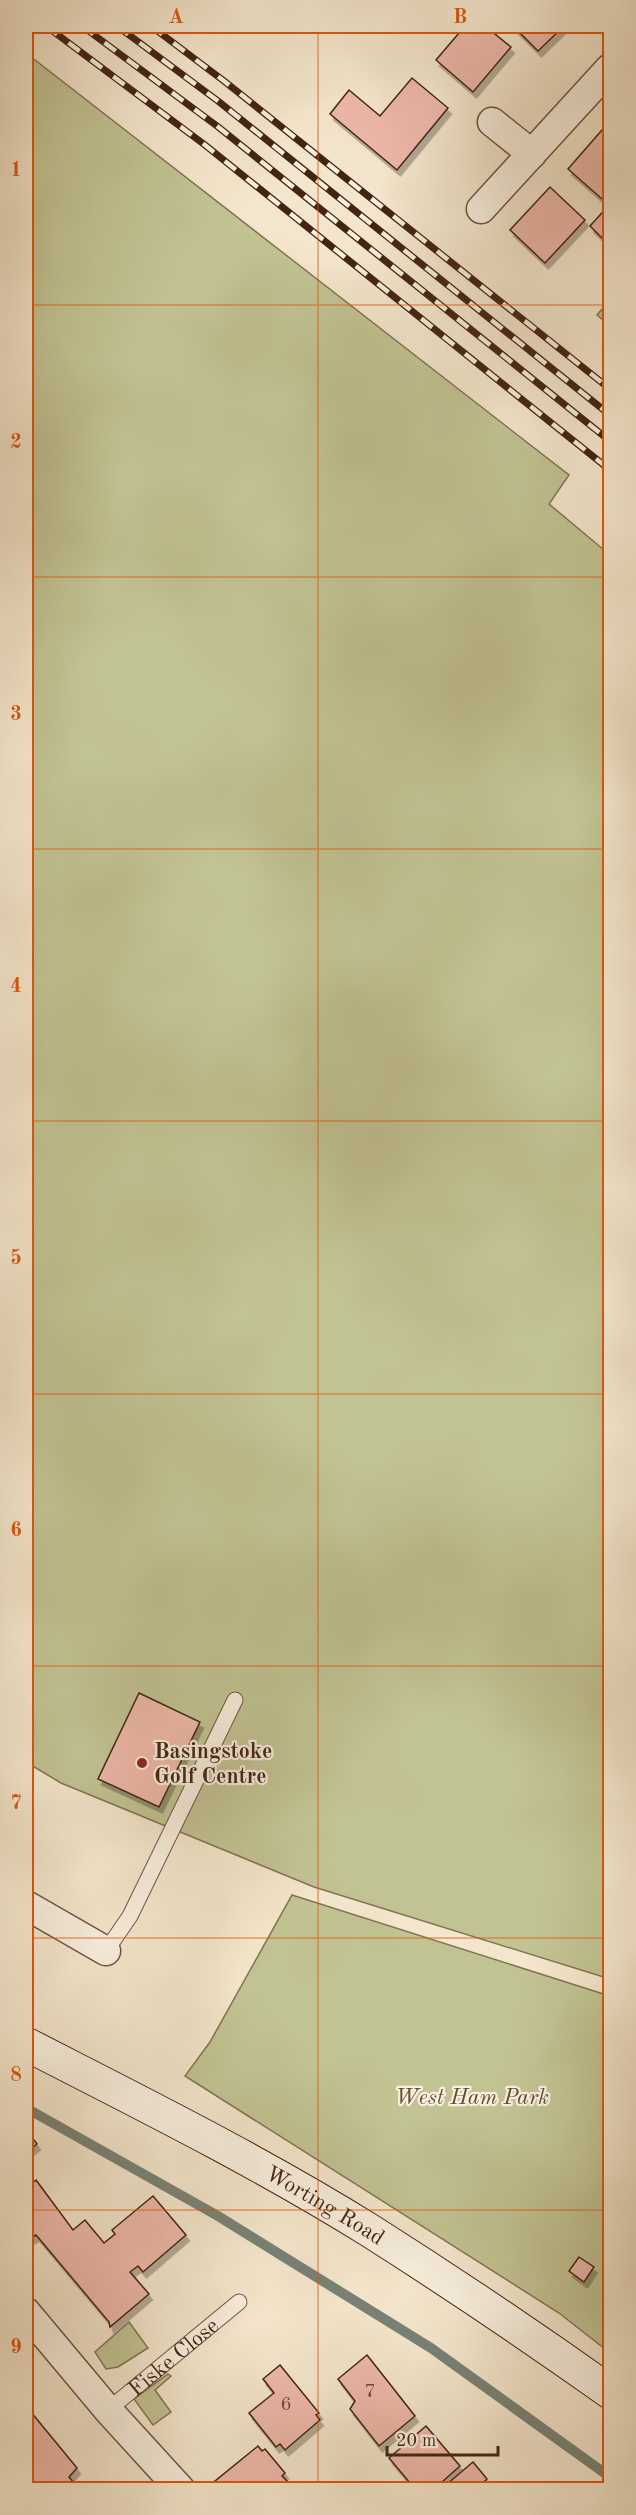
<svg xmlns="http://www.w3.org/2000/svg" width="636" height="2515" font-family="'Old Standard TT',serif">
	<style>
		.green { fill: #c2c393; stroke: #827454; stroke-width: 1.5 }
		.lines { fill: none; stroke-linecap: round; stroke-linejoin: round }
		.stream { stroke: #788275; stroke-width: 10 }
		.building { fill: #edb8a9; stroke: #432414; stroke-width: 1.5; filter: url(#shadow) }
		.service-casing { stroke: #6f5442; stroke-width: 17 }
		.minor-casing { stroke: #6f5442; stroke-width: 31 }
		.secondary-casing { stroke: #432414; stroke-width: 35 }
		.service { stroke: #f8efde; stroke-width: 15 }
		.minor { stroke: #f8efde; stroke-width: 28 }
		.secondary { stroke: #f8efde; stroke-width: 33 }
		.rail-casing { stroke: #432414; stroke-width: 7 }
		.rail { stroke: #f8efde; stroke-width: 4.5; stroke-dasharray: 14; stroke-linecap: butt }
		.grid { fill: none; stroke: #e0560c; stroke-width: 1.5; stroke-opacity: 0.55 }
		.poi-dot { fill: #8f2418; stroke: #f8efde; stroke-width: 2 }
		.labels { text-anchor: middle; stroke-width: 4.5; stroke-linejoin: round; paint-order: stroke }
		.number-label { font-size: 20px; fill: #6e4939 }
		.poi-label { font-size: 22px; font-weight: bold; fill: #432414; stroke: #f8efde; text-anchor: start }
		.park-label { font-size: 22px; font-style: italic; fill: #634c34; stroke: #f8efde }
		.street-label { font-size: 22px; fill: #432414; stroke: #f8efde }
		.neatline { fill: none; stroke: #e0560c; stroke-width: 2 }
		.grid-label { font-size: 20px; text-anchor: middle; font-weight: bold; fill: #e0560c }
	</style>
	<defs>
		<filter id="shadow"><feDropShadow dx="3.5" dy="6" stdDeviation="0" flood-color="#0004"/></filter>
	</defs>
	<rect width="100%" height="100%" fill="#f4e6cc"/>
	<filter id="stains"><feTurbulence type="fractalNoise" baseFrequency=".00333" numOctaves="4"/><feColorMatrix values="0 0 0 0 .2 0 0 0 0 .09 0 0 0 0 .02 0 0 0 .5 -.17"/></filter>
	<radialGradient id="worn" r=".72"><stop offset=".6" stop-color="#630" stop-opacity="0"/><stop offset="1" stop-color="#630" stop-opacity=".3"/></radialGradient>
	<path class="green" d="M26,53L569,475L549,504L610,555V1979L314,1887L61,1783L26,1762Z
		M610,300V326L597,315Z
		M292,1895L610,1996V2353L559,2313L185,2076L210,2042Z
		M129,2322L148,2348L118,2367L106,2369L95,2352Z
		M168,2374L171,2376L155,2390L171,2412L153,2425L134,2399Z"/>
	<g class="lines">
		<path class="stream" d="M26,2108L218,2216L431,2348L610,2477"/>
	</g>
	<path class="building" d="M465,26H485L511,47L473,92L436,60Z
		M513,26H564L538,51Z
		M412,78L448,108L397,170L330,114L349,90L380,116Z
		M609,122L610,189L602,199L568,169Z
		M550,187L585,220L545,263L510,230Z
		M610,204V246L590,226Z
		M139,1693L200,1722L159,1807L98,1779Z
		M26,2130L37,2144L26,2153Z
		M36,2180L73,2230L85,2220L104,2243L115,2234L112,2230L153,2196L186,2235L143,2272L138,2266L130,2272L149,2294L110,2327L109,2322L36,2235L26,2241V2183L29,2186Z
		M579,2257L594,2267L584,2282L569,2271Z
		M367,2355L415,2416L379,2446L350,2409L355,2401L338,2379Z
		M280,2365L319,2413L316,2415L320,2420L285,2450L280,2444L276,2447L249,2413L274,2393L263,2379Z
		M26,2406L77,2468L69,2477L80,2490H37L26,2476Z
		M426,2426L460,2466L433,2490H416L389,2458Z
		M258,2446L262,2451L265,2449L285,2473L282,2476L287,2481L277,2490H212L209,2486Z
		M473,2462L487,2479L475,2490H440Z"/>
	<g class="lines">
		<g class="service-casing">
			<g id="service">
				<path d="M106,1951L130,1916L235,1700"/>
				<path id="s1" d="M108,2410L239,2302"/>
			</g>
		</g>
		<g class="minor-casing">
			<path id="minor" d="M492,122L532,154
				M481,209L610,68
				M26,1905L106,1951
				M26,2312L108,2410L181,2490"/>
		</g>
		<g class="secondary-casing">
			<g id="secondary">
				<path id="s2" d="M26,2044C141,2103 258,2161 369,2230C451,2282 531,2336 610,2392"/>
			</g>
		</g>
		<use href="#service" class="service"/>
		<use href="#minor" class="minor"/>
		<use href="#secondary" class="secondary"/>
		<g class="rail-casing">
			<path id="rail" d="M46,26L205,145L610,470
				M82,26L217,126L610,441
				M117,26L218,101L610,415
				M151,26L224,81L610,389"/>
		</g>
		<use href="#rail" class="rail"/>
	</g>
	<path class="grid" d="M318,26V2490M26,305H610M26,577H610M26,849H610M26,1121H610M26,1394H610M26,1666H610M26,1938H610M26,2210H610"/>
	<circle class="poi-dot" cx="142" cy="1763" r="6"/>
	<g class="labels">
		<g class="number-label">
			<text x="370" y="2397">7</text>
			<text x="286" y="2410">6</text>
		</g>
		<g class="poi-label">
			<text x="154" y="1758">Basingstoke<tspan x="154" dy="25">Golf Centre</tspan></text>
		</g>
		<g class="park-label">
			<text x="472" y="2104">West Ham Park</text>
		</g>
		<g class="street-label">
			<text dy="8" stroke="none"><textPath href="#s2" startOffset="340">Worting Road</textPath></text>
			<text dy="8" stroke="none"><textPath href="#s1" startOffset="84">Fiske Close</textPath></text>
		</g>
	</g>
	<rect width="636" height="2515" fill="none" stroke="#f4e6cc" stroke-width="66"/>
	<path d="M387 2446v9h111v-9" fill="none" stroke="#432414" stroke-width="3"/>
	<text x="396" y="2446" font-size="18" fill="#432414" stroke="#f8efde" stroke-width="4.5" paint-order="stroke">20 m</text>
	<rect x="33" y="33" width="570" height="2449" class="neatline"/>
	<g class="grid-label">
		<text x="176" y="23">A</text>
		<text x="460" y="23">B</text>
		<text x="16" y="176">1</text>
		<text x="16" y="448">2</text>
		<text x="16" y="720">3</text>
		<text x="16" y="992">4</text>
		<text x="16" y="1264">5</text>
		<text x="16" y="1536">6</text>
		<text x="16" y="1809">7</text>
		<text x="16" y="2081">8</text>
		<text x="16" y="2353">9</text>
	</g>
	<rect width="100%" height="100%" filter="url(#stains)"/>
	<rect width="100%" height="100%" fill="url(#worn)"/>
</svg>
